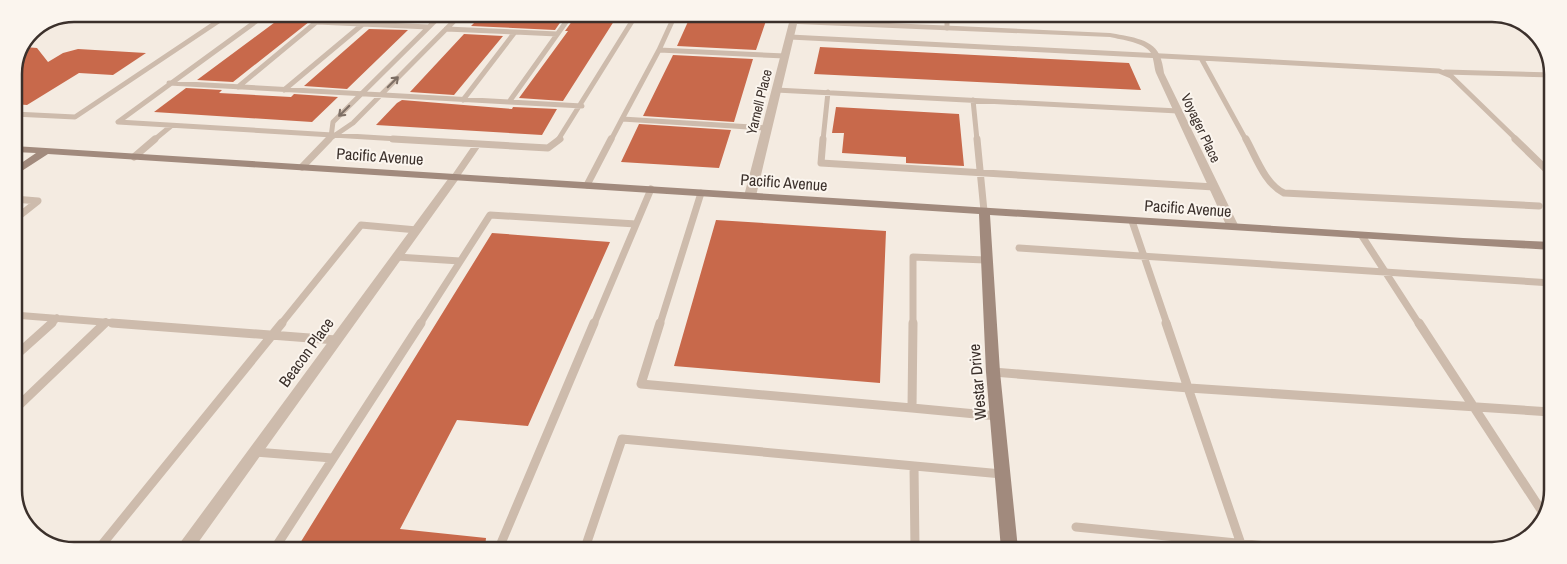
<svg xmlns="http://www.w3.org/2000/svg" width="1567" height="564" font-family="'Archivo Narrow',sans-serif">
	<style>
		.building { fill: #c8694b }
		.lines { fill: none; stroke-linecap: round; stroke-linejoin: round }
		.lane-far2 { stroke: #cdbbac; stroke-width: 5 }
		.lane-far1 { stroke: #cdbbac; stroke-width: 7 }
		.lane { stroke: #cdbbac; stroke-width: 9 }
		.street { fill: #cdbbac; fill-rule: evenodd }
		.secondary { fill: #a18a7d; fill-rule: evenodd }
		.oneway { stroke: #7d6f65 }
		.labels { text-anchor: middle; stroke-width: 4; stroke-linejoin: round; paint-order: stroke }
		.far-street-label { font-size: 14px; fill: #3b302b; stroke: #fbf5ee }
		.street-label { font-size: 16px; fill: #3b302b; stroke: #fbf5ee }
		.rim { fill: none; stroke: #3b302b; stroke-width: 2.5 }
	</style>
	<rect width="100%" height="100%" fill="#f4ebe1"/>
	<path class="building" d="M286,14H319L233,82L197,80Z
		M386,14L425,15L417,22L379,20Z
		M482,15H524L564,17L555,30L471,26Z
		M691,15H768L756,50L677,46Z
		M579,16L616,18L563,101L519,98L568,31H565L575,17Z
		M369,29L408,30L347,89L304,86Z
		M464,34L503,36L454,95L410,92Z
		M25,47L37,48L48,62L63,53L78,49L146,53L113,75L79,73L27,105L14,104V71Z
		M820,47L1129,63L1141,90L814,74Z
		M673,55L753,59L734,122L643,116Z
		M186,88L222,90L219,93L291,97L294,94L338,97L312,122L154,112Z
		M402,100L512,109L513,107L557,109L542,135L376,125L397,103Z
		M836,107L959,114L964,166L906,163V157L842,153L844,133H832Z
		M639,124L731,130L719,168L621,162Z
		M716,220L886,231L880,383L674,366Z
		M492,233L610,242L528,426L457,420L400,529L486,538L485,548H297Z"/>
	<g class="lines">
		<path class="lane-far2" d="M266,14L118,122L415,140
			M571,15L509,102L582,106
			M675,15L659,50L785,56
			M947,16V28
			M317,22L429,27
			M53,23L92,14
			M446,29L515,32
			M790,37L1201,58L1246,140
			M659,50L622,119L766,128
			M1201,58L1439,71L1451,76L1517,140
			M1445,72L1553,75
			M169,83L509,102
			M238,87L326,14
			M284,90L363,24
			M776,90L1178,111
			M463,100L515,32L557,34
			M973,100L977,140
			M14,114L75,117L229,14
			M331,137L333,122L441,15
			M154,140L171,126
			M328,140L353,123L460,15
			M558,140L636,15
			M611,140L622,119
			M823,140L828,92"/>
		<path class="lane-far1" d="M393,139L548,148L560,139
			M823,139L821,163L1214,187
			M977,139L984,211
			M1246,139C1256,157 1265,184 1284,193L1539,206
			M1515,139L1552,175
			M134,157L155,139
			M302,167L329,139
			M455,177L477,145
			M587,185L611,139
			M14,199L38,201L14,220
			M1132,221L1167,324
			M1362,236L1419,324
			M1019,248L1552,283
			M397,257L460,261
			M14,315L128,324
			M51,324L57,318
			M104,324L106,322
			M281,324L361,225L417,230
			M420,324L490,215L636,224
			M594,324L651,189
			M660,324L701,193
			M913,324V257L985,260"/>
		<path class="lane" d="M112,323L336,340
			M660,323L641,384L912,408L913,323
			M1166,323L1243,550
			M1419,323L1545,516
			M14,357L52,323
			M993,372L1189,388L1551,412
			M912,408L997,416
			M14,410L105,323
			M255,452L332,458
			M914,466L915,549
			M1076,527L1307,550
			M100,547L282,323
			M275,548L421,323
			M499,548L594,323
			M585,548L622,439L1002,474"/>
		<path class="street" d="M791,15H799L798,19L1110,33C1125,36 1152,38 1159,54C1162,60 1163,67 1164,73L1239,227L1233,230L1227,227L1156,73C1154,67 1154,59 1151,53C1144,42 1122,40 1110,37L797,24L756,196L754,198H746L744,196Z
			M455,174L460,177L195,547H177L451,175Z"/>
		<path class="secondary" d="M14,146L1463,238L1552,242V250L990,215L1000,372L1018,549H1001L986,372L979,214L48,154L14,176V168L36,153L14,152Z"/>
	</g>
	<defs><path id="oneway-shaft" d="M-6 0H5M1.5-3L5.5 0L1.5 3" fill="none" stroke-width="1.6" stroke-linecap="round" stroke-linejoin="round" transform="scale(1.25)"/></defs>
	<g class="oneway">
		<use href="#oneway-shaft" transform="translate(393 82) rotate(-45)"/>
		<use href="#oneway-shaft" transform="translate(344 111) rotate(135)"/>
	</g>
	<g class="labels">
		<g class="far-street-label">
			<text transform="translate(759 102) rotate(-76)" y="5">Yarnell Place</text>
			<text transform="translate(1201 128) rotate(65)" y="5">Voyager Place</text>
		</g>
		<g class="street-label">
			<text transform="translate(380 156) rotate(4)" y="6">Pacific Avenue</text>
			<text transform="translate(784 182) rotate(4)" y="6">Pacific Avenue</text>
			<text transform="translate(1188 208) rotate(4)" y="6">Pacific Avenue</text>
			<text transform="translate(306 352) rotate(-54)" y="6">Beacon Place</text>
			<text transform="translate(977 382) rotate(-95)" y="6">Westar Drive</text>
		</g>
	</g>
	<path d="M0 0H1567V564H0ZM74 22H1492A52 52 0 0 1 1544 74V490A52 52 0 0 1 1492 542H74A52 52 0 0 1 22 490V74A52 52 0 0 1 74 22Z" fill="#fbf5ee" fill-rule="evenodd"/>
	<path class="rim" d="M74 22H1492A52 52 0 0 1 1544 74V490A52 52 0 0 1 1492 542H74A52 52 0 0 1 22 490V74A52 52 0 0 1 74 22Z"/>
</svg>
